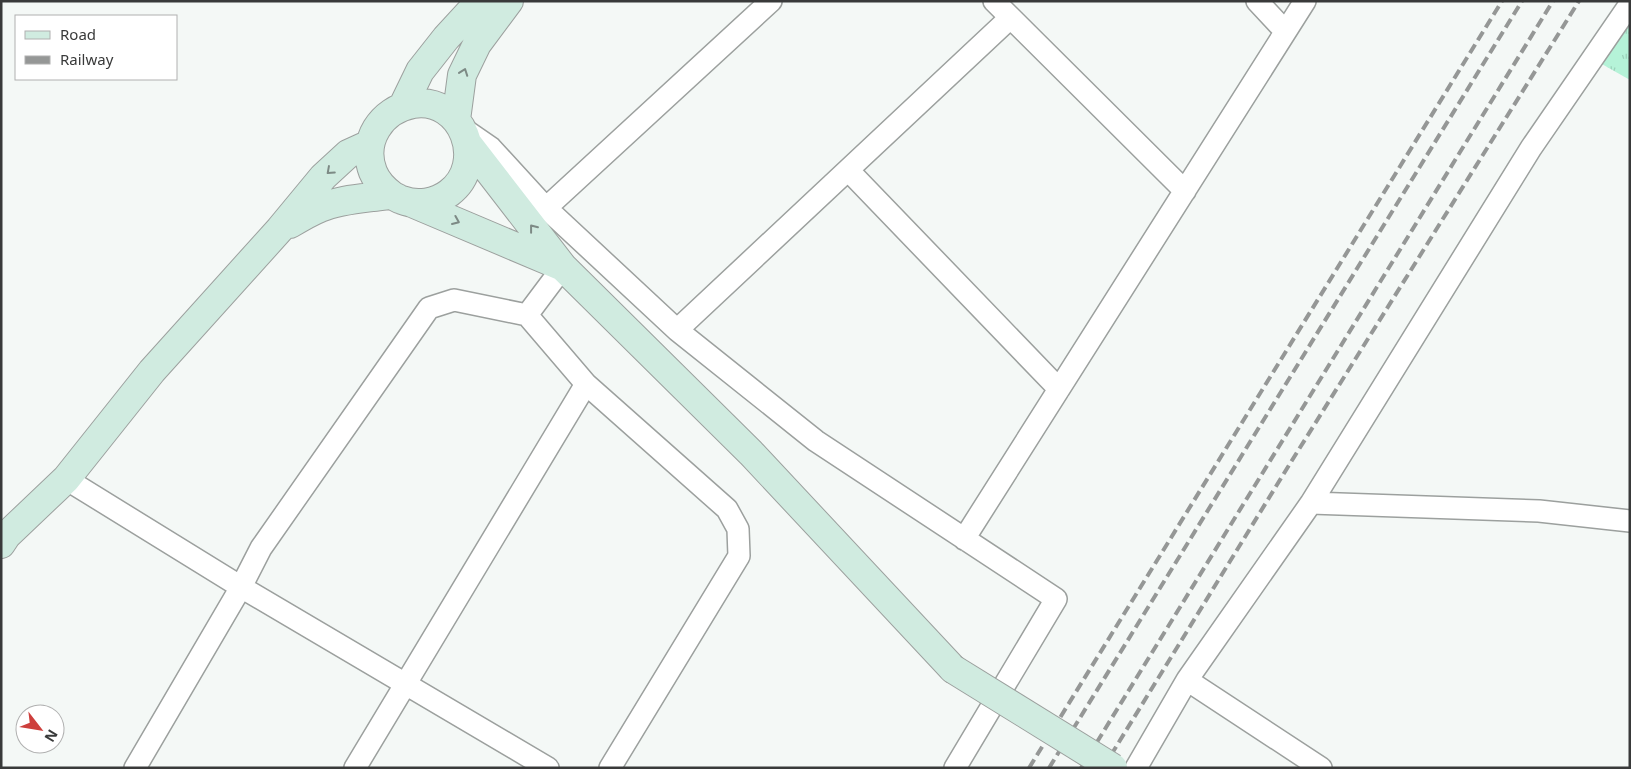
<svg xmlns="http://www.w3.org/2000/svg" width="1631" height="769" font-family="'Noto Sans',sans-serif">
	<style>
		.grass { fill: url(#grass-tufts) }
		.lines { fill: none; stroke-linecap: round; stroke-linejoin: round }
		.minor-casing { stroke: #9ca09e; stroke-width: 24 }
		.secondary-casing { stroke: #9ca09e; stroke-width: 30 }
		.minor { stroke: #fff; stroke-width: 21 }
		.secondary { stroke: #d0ebe0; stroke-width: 28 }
		.rail { stroke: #959796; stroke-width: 4; stroke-dasharray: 10 5; stroke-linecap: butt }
		.secondary-bridge-casing { stroke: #9ca09e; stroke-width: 30; stroke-linecap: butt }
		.secondary-bridge { stroke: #d0ebe0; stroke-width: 28 }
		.oneway { stroke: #7d8a85 }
	</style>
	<defs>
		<pattern id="grass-tufts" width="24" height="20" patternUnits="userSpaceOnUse" patternTransform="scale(1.25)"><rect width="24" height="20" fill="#b5f3d8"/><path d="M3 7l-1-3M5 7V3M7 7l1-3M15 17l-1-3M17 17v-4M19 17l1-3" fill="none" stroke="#9cd1ba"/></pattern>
	</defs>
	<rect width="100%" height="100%" fill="#f4f8f6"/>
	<path class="grass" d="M1630,17V80L1600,63Z"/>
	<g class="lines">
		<g class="minor-casing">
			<path id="minor" d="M994,1L1185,191
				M1257,1L1285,31
				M462,128L491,148L546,208L677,330L816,441L1056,599L955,768
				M848,170L1059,389
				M546,208L771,1
				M527,315L563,267
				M677,330L1010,18
				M66,479L241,587L548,768
				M1311,503L1539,511L1630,521
				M964,539L1305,1
				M135,768L241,587L261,548L429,308L454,300L527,315L586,384L727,509L738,529L739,556L610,768
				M355,768L586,384
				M1136,768L1187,680
				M1321,768L1187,680L1311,503L1531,148L1630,4"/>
		</g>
		<g class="secondary-casing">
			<path id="secondary" d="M403,106L420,71L446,38L480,1
				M456,120L462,75L477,44L509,1
				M468,144L563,267L751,453L953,669
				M412,203L561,266
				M290,224C300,218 310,212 320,208C336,201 355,199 372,197C378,197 386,195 391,195C395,196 398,199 402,200C417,206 436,203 449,193C488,164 463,96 413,104C381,110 361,141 373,172C377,182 384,189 392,195
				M1,544L7,535L66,479L152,371L280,229L323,177L348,154L370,144"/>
		</g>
		<use href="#minor" class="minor"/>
		<use href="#secondary" class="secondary"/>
		<path class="rail" d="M1029,768L1502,1
			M1049,768L1522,1
			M1081,768L1553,1
			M1103,768L1291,462L1579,1"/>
		<g class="secondary-bridge-casing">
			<path id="secondary-bridge" d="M953,669L1113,768"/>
		</g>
		<use href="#secondary-bridge" class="secondary-bridge"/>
	</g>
	<defs><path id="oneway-chevron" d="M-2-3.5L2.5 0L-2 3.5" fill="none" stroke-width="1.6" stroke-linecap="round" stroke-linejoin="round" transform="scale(1.25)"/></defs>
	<g class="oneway">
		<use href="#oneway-chevron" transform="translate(464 72) rotate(-70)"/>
		<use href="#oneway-chevron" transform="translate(330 171) rotate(138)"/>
		<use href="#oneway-chevron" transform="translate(456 221) rotate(23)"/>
		<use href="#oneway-chevron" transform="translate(533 228) rotate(-128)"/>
	</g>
	<rect width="1631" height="769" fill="none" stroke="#393a3a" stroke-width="5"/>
	<rect x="15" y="15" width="162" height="65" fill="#ffffff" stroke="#b0b0b0"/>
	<rect x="25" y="31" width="25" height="8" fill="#d0ebe0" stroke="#b0b0b0"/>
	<text x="60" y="40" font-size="15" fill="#393a3a">Road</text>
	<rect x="25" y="56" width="25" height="8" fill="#959796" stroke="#b0b0b0"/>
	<text x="60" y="65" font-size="15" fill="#393a3a">Railway</text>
	<g transform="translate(40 729) rotate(121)"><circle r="24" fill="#ffffff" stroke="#b0b0b0"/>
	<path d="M0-4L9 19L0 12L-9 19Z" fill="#cd3f3c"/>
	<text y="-8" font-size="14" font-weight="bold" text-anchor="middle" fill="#393a3a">N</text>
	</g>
</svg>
